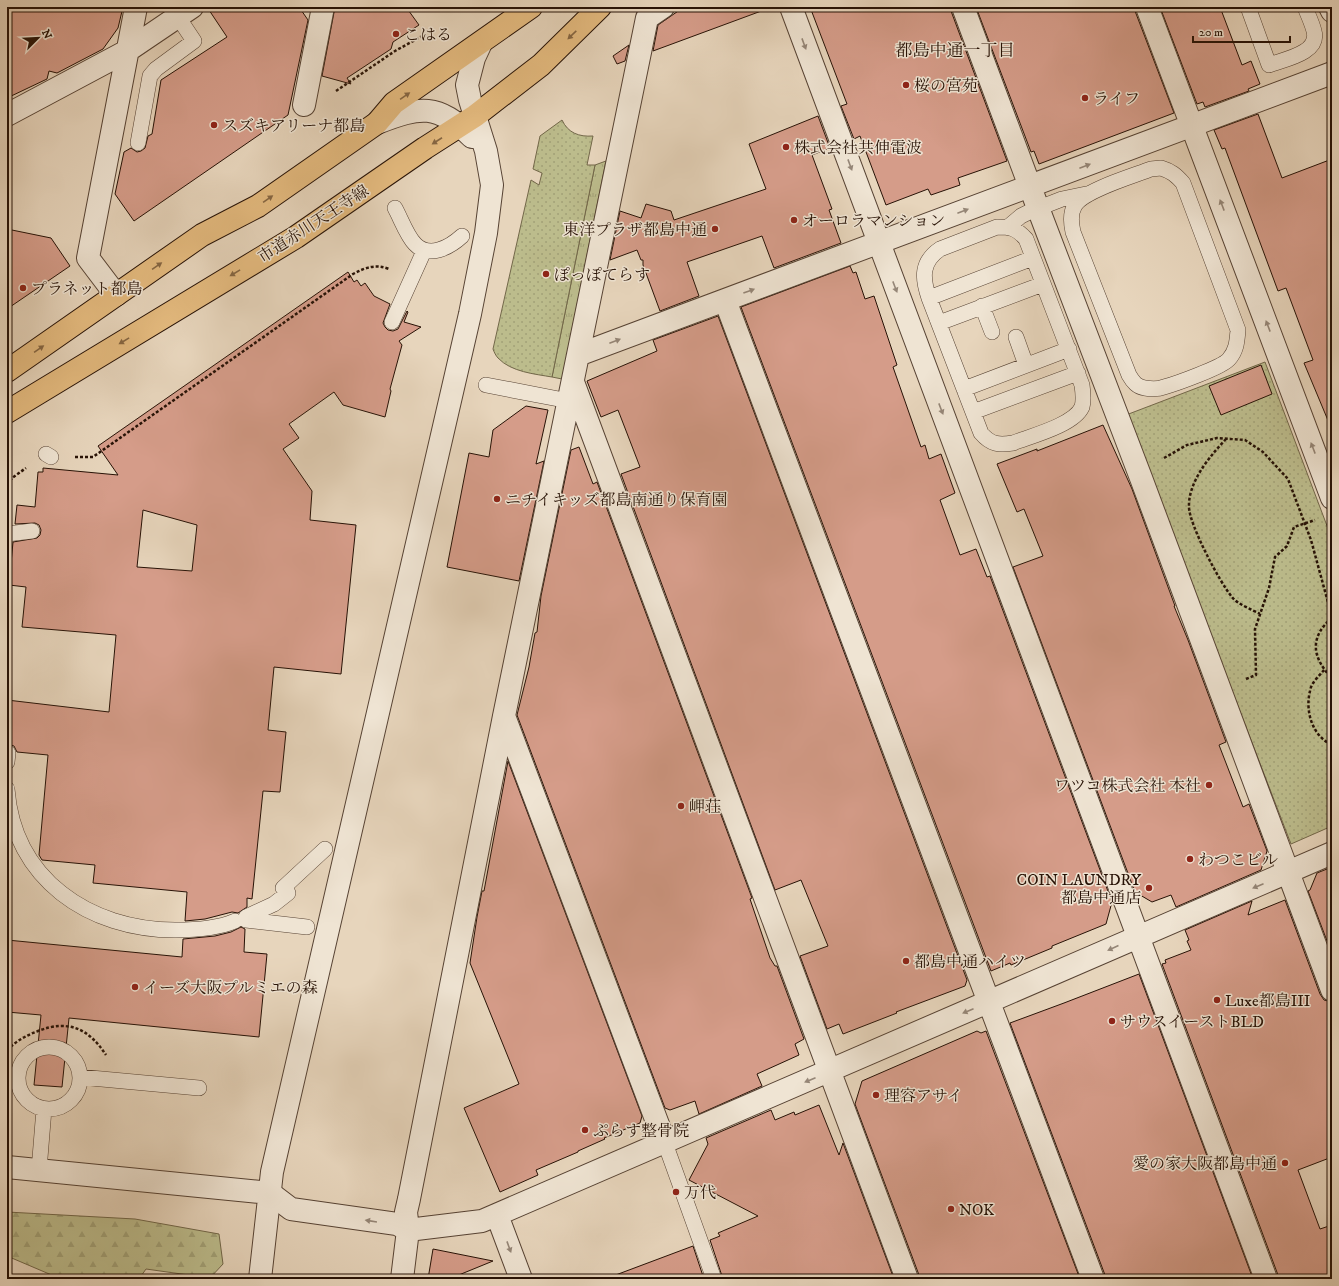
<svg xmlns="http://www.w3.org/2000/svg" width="1339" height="1286" font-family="'IM FELL DW Pica','Noto Serif JP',serif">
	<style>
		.grass { fill: url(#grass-tufts); stroke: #726749 }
		.forest { fill: url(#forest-firs); stroke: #726749 }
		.park { fill: url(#park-dots); stroke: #726749 }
		.building { fill: #d59c89; stroke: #271206; fill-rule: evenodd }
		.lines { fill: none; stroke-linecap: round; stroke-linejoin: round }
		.service-casing { stroke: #574334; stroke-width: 16 }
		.minor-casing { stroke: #574334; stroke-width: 24 }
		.tertiary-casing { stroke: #574334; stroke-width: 24 }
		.primary-casing { stroke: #271206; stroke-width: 24 }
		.path { stroke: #271206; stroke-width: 2.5; stroke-dasharray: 3 2; stroke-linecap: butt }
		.service { stroke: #efe4d3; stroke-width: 15 }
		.minor { stroke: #efe4d3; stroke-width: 22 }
		.tertiary { stroke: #efe4d3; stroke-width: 22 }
		.primary { stroke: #e4ba7e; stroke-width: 22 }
		.oneway { fill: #866642 }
		.oneway2 { fill: #958677 }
		.poi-dot { fill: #8f2418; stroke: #efe4d3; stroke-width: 1.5 }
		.labels { text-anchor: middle; stroke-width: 3; stroke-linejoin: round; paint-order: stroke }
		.poi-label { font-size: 16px; fill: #271206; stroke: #efe4d3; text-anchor: start }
		.street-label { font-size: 16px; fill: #271206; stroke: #efe4d3 }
		.neighbourhood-label { font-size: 17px; fill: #271206; stroke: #efe4d3 }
	</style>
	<defs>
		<pattern id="grass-tufts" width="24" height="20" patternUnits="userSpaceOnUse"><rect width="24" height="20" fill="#bcbc8c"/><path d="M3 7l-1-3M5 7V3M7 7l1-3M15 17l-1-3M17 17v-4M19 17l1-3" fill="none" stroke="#a2a177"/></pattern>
		<pattern id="forest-firs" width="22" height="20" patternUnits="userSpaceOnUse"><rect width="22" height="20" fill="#bcbc8c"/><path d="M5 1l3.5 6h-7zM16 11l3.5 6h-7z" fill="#a2a177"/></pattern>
		<pattern id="park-dots" width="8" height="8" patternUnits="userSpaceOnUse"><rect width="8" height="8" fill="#bcbc8c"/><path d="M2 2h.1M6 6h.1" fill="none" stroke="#a2a177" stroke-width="1.8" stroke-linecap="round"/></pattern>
	</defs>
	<rect width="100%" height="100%" fill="#e7d5bc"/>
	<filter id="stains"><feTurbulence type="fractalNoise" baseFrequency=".005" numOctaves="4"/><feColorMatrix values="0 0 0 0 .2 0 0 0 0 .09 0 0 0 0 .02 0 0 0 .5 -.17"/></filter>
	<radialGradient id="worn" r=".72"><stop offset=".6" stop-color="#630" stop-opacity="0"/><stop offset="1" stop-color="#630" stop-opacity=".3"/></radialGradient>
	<path class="grass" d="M606,161L562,379L552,377L595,165Z"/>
	<path class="forest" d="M7,1212L135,1219L219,1234L223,1264L210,1278L146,1269L139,1279H61L7,1256Z"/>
	<path class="park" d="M562,120C568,133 579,137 593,136L587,165H595L552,377C535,374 511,372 498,358C496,356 494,352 493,349L531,180L539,185L542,173L533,169L540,136Z
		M1265,362L1332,539V826L1291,844L1126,415Z"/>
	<path class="building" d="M7,7H123L118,28L103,49L57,73L49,71L47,79L7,98Z
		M207,7H299L308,20L288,115L134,221L115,194L124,152L131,148L137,152L141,151L145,148L148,136L152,134L161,80L227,37Z
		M335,7H406L419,25L393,42L391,49L347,78L351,84L322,76Z
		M684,7H764V10L653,51L658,25Z
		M810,7H951V11L1007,161L958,178L960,185L931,195L928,189L886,205L860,136L854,139L841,106L847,104Z
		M976,7H1135V11L1174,113L1039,164L1034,151L1031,152Z
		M1160,7H1220L1242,65L1251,61L1260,84L1248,89L1249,91L1205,107L1203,102L1197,104Z
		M629,45L625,61L617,64L613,56Z
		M1258,114L1282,178L1332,159V430L1304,363L1313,360L1286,288L1278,291L1225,148L1222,149L1214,130Z
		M818,116L830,148L812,155L832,209L829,210L841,243L774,268L762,236L687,262L699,296L660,311L643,265V260H641L637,250L610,260L620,211L641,218L646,204L671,211L674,220L766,189L749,144Z
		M7,229L51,238L70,266L7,309Z
		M850,266L853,273L856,272L865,299L874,296L897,365L893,367L921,447L925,445L929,459L941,454L955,493L940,500L960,555L976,549L987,577L990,576L1112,902L1106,924L1052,946V948L1011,965L1010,963L991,971L741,307Z
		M348,272L354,282L357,280L361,286L365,283L374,296L390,304L383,323L385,327L388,330L393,331L398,329L407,311L408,312L404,322L421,327L399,341L402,345L390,389L391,391L385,417L343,405L334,392L289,424L299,438L283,449L312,491L310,520L356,525L341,674L274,667L268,730L286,732L280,792L263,791L252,899L247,898V907L238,913L232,912L205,919L185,921L187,892L93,883L95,865L42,860L39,855L48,755L17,752L14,746L7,744V700L109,712L116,635L22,627L26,587L9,585L13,542L37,538L40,535L41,530L39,525L35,523L15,524L17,505L35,507L38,472H43V468L118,475L98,446ZM143,510L197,525L192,571L137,567Z
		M718,316L967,980L965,986L896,1012L897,1013L843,1034L839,1024L827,1029L800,956L828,946L801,880L775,890L621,474L640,467L618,410L601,417L587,381L657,351L653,340Z
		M1261,365L1272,394L1221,415L1209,386Z
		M526,406L548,410L536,464L544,461L519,581L447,567L469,453L489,457L493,430Z
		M1103,425L1132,489L1175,606H1174L1188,640L1226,742L1219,745L1243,807L1249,804L1267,851L1261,870L1176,907L1171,895L1152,902L1135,892L1013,567L1043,556L1024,509L1017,512L997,464L1037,449V451Z
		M579,447L593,484L597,482L752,898L750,899L770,958L775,966H777L804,1039L795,1044L799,1055L757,1074L762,1086L699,1114L695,1101L670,1110L665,1108L517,715L529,667L535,633L537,632L541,596L571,450Z
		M508,761L642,1116L640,1123L604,1138L605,1139L578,1151V1152L536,1170L538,1175L500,1192L464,1108L519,1084L470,963L477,917L482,891H484Z
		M1332,867V954L1308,891L1310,890L1317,873Z
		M1285,900L1320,994L1324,1000L1332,1002V1157L1298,1170L1320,1229L1332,1225V1279H1278V1275L1162,964L1166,963L1165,960L1191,950L1187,941L1189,940L1185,930L1252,901L1248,915Z
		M241,927L245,929L244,952L267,954L259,1037L69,1018L62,1087L34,1085L41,1015L7,1012V940L182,957L183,939L215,936L231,932Z
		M1139,974L1253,1279H1105V1275L1010,1023L1064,1003Z
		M977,1031L981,1033L986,1031L1080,1279H919V1275L855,1104L862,1081Z
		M819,1105L839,1155L843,1143L894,1279H723L710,1240L720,1236L718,1233L758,1216L689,1180L708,1144L706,1138L771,1110L775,1120L794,1112L795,1115Z
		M693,1246L704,1279H613V1276Z
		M433,1249L493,1261L449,1279H428Z"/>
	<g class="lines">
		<g class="service-casing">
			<path id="service" d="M1248,7L1269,65C1285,59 1320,53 1314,31C1312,23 1308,15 1305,7
				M138,143L150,76L156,69L194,41L178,17
				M1161,168C1171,171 1176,175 1183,183L1238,330C1237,340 1237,350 1229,359C1223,367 1175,384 1164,387C1159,389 1151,389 1145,388C1137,387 1133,382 1129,375L1073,232C1071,223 1070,213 1075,205C1085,190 1133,176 1151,169Z
				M1044,206L1062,199L1086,194
				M395,208C401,219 407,236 415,244C429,259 450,247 462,236
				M997,227C1011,227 1016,228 1026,239L1082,385C1083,392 1084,400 1082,407C1074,425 1031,436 1013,443C999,445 991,445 981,433L929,298C922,278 921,262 940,249Z
				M1008,227L1021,216L1029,212
				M929,298L1033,258
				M982,306L992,332
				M392,322L424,251
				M939,323L1043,284
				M1016,337L1026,365
				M486,385L569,401
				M964,389L1069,349
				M973,412L1078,373
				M46,454L51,457
				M7,534L32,531
				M7,762L8,753
				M7,789C14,879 89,930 175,930C193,930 219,928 235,921
				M246,917L274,904L288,893L283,888L325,849
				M246,920L307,927
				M18 1078a31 31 0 1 1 62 0a31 31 0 1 1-62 0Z
				M80,1077L199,1088
				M665,1143L714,1279
				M39,1170L44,1109"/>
		</g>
		<g class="minor-casing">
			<path id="minor" d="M791,7L1266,1279
				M963,7L1035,200L1141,478L1332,990
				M1147,7L1332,498
				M1330,7L1332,11
				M304,105L323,7
				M7,115L127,51L192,7
				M116,295L88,258L136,7
				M725,300L1093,1279
				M578,355L1332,73
				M573,382L907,1279
				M504,716L665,1143
				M270,1193L291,1209L397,1224L408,1230L482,1221L1332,853
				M497,1215L521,1279
				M402,1279L408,1230L406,1212L409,1199L504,716L647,18L663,7"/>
		</g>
		<g class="tertiary-casing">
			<path id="tertiary" d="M377,123C421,106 437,103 472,137
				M7,1167L270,1193
				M260,1279L272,1172L470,314L486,233L492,185L486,151L470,100L467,85L474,58L481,43"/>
		</g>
		<g class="primary-casing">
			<path id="primary" d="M7,371L202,235L258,206L377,123L394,103L531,7
				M7,412L296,237L425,148L475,116L541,65L600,7"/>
		</g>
		<path class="path" d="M336,91L395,51L426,34
			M1226,439C1210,456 1188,482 1189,507C1189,524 1220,583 1232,597C1237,604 1253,610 1260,614
			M75,457H93L353,274C366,267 376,264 389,269
			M1164,458L1187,445L1217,438L1245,440L1263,452L1288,479L1311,540L1332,617
			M7,485L12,478L26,468
			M1332,618C1309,637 1312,658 1332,678
			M1324,670C1319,676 1311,683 1310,691C1305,711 1312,736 1332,745
			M1246,679L1256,675L1255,629L1269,588L1275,557L1287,546L1294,527L1315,520
			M7,1050C16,1041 27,1035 38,1031C69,1019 89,1029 106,1055"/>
		<use href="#service" class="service"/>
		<use href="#minor" class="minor"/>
		<use href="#tertiary" class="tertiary"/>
		<use href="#primary" class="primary"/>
	</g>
	<defs><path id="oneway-solid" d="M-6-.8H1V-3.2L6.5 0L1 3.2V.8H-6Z"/></defs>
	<g class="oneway">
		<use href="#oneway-solid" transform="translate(572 35) rotate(136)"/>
		<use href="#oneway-solid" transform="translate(405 96) rotate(-35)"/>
		<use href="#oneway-solid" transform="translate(437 141) rotate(147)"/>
		<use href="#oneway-solid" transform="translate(268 199) rotate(-35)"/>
		<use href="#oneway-solid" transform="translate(157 266) rotate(-35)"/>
		<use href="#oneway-solid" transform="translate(235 273) rotate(149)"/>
		<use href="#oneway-solid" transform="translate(124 341) rotate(149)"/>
		<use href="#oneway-solid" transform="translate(39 349) rotate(-35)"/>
	</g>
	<g class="oneway2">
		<use href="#oneway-solid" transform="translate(804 44) rotate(70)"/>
		<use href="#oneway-solid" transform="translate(850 165) rotate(70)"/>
		<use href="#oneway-solid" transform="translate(1085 166) rotate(-21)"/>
		<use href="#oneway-solid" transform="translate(1222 205) rotate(-111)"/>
		<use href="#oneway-solid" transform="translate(963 211) rotate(-21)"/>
		<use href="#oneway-solid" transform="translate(895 287) rotate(69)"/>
		<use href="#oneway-solid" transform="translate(749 291) rotate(-20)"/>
		<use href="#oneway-solid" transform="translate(1268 326) rotate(-111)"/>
		<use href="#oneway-solid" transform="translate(615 341) rotate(-21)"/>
		<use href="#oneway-solid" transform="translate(941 409) rotate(69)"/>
		<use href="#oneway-solid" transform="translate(1313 448) rotate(-111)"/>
		<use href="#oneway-solid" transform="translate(1258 886) rotate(157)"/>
		<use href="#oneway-solid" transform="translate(1113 948) rotate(156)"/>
		<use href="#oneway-solid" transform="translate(968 1011) rotate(157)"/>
		<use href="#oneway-solid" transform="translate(810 1080) rotate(157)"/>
		<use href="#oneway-solid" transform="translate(371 1221) rotate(-171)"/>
		<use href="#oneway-solid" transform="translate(509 1247) rotate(70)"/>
	</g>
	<g class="poi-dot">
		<circle cx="396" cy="34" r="4"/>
		<circle cx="906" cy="85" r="4"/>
		<circle cx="1085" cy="98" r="4"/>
		<circle cx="214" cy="125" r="4"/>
		<circle cx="786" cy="147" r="4"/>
		<circle cx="794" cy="220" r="4"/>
		<circle cx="715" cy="229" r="4"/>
		<circle cx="546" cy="274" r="4"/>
		<circle cx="23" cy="288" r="4"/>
		<circle cx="497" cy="499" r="4"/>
		<circle cx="1209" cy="785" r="4"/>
		<circle cx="681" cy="806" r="4"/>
		<circle cx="1190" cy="859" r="4"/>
		<circle cx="1149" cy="888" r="4"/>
		<circle cx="906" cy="961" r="4"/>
		<circle cx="135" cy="987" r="4"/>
		<circle cx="1217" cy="1000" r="4"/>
		<circle cx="1112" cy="1021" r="4"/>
		<circle cx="876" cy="1095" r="4"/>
		<circle cx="585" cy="1130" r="4"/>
		<circle cx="1285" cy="1163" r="4"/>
		<circle cx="676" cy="1192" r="4"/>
		<circle cx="951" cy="1209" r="4"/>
	</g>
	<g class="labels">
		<g class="poi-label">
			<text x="404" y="40">こはる</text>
			<text x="914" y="91">桜の宮苑</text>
			<text x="1093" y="104">ライフ</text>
			<text x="222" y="131">スズキアリーナ都島</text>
			<text x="794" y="153">株式会社共伸電波</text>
			<text x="802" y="226">オーロラマンション</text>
			<text x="707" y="235" text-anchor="end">東洋プラザ都島中通</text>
			<text x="554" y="280">ぽっぽてらす</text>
			<text x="31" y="294">プラネット都島</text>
			<text x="505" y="505">ニチイキッズ都島南通り保育園</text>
			<text x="1201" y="791" text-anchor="end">ワツコ株式会社 本社</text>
			<text x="689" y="812">岬荘</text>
			<text x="1198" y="865">わつこビル</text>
			<text x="1141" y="885" text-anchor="end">COIN LAUNDRY<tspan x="1141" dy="18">都島中通店</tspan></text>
			<text x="914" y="967">都島中通ハイツ</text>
			<text x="143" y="993">イーズ大阪プルミエの森</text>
			<text x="1225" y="1006">Luxe都島III</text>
			<text x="1120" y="1027">サウスイーストBLD</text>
			<text x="884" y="1101">理容アサイ</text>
			<text x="593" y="1136">ぷらす整骨院</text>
			<text x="1277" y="1169" text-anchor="end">愛の家大阪都島中通</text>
			<text x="684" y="1198">万代</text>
			<text x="959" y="1215">NOK</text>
		</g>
		<g class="street-label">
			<text transform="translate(313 223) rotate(-33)" y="6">市道赤川天王寺線</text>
		</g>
		<g class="neighbourhood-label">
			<text x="955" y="56">都島中通一丁目</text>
		</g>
	</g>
	<rect width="1339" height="1286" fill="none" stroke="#e7d5bc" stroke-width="24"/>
	<rect x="8" y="8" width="1323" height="1270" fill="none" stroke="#271206" stroke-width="2"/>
	<rect x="12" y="12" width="1315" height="1262" fill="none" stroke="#271206"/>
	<g transform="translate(38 38) rotate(66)" stroke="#efe4d3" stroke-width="3" paint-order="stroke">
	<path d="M0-3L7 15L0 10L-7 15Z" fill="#271206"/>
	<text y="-6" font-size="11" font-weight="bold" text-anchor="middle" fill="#271206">N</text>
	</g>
	<path d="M1193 36v6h97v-6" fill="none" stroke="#271206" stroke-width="2"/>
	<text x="1199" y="36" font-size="12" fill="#271206" stroke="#efe4d3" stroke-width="3" paint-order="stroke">20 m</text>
	<rect width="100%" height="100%" filter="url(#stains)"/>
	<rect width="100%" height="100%" fill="url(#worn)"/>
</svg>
